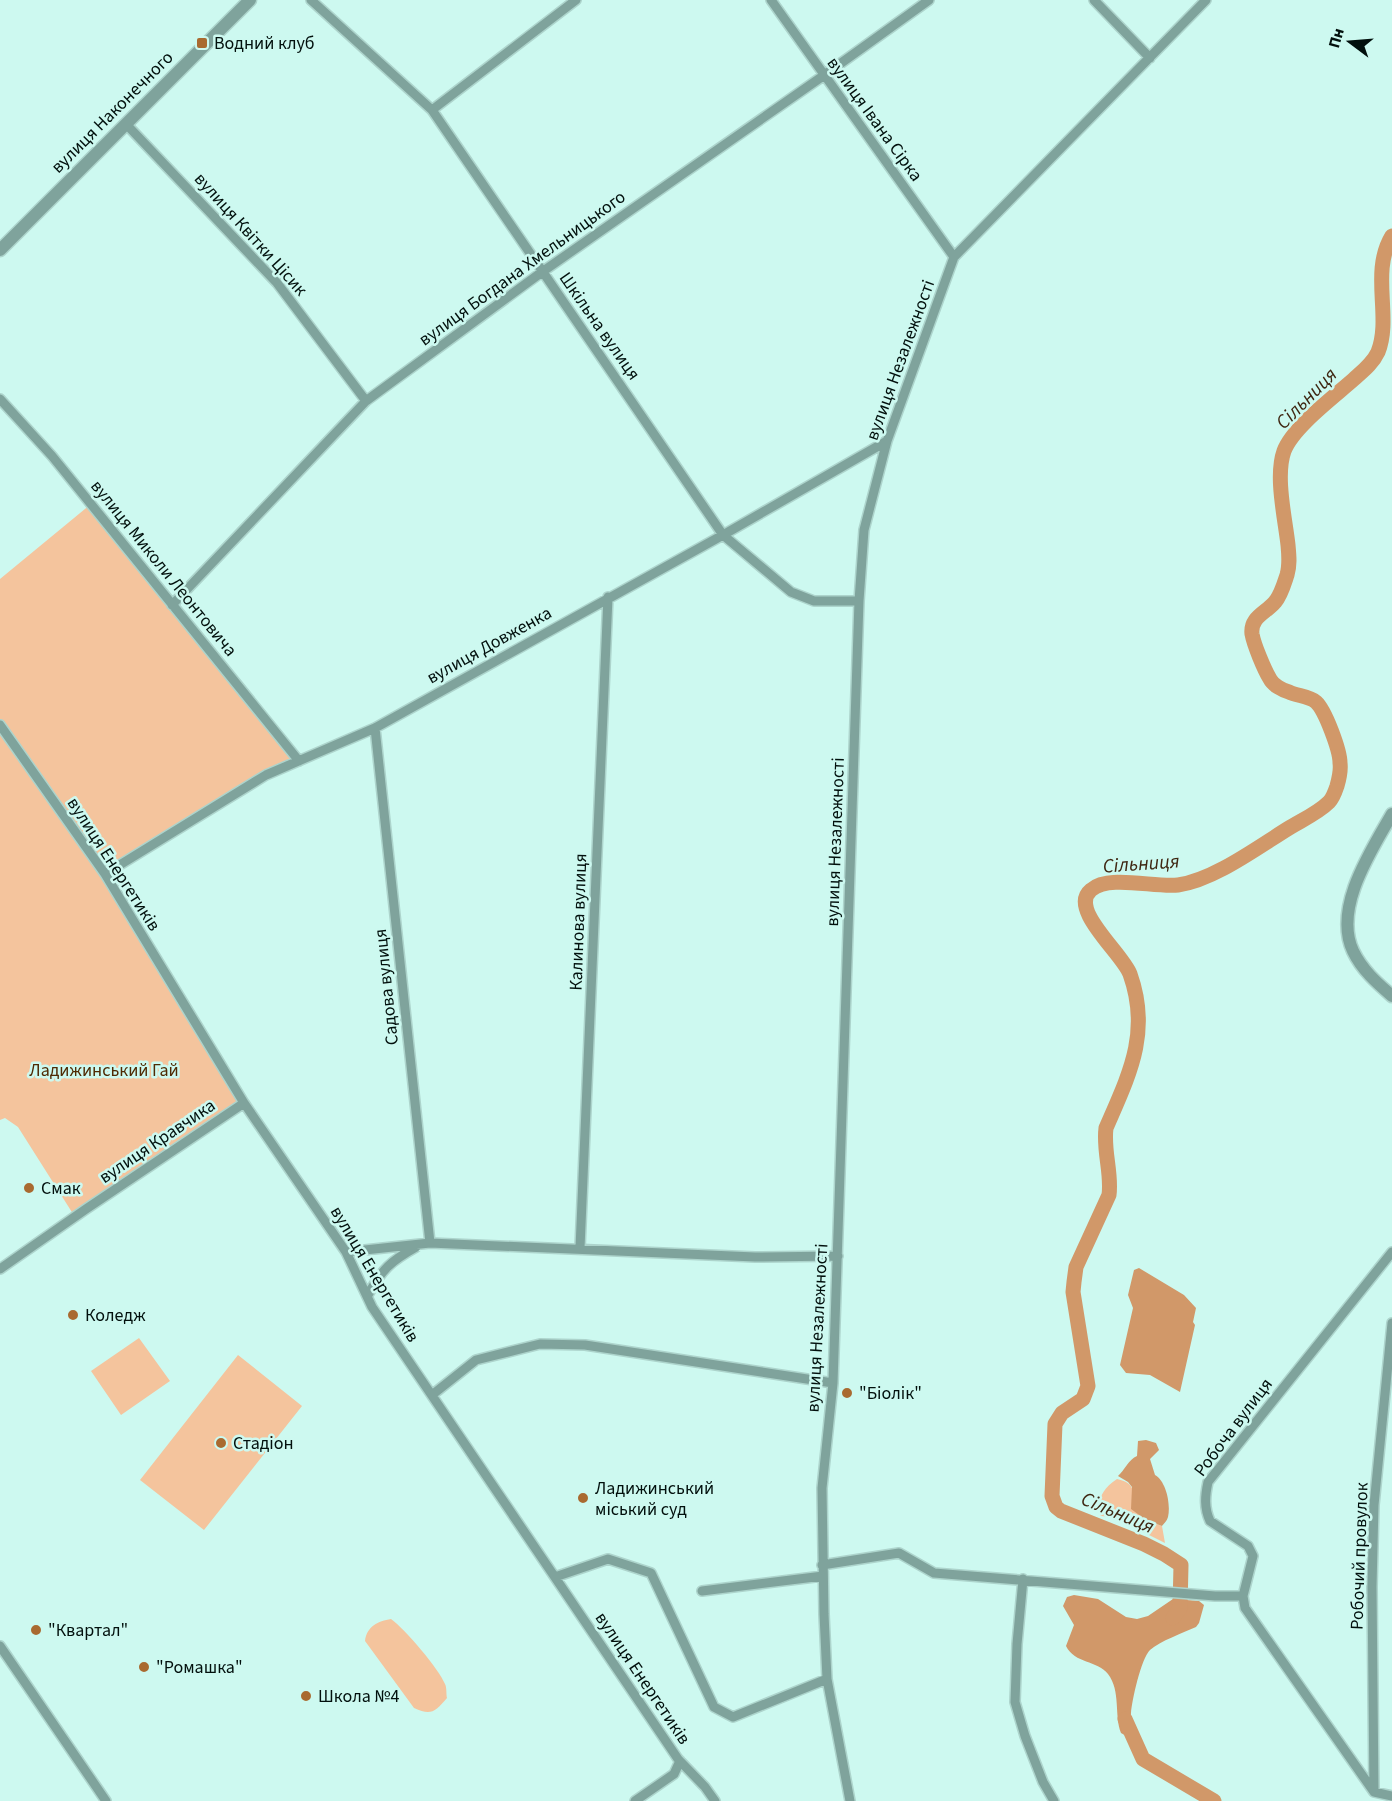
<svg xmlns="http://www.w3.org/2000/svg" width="1392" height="1801" font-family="'Source Sans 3',sans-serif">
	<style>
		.green { fill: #f4c49d }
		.water { fill: #d19869 }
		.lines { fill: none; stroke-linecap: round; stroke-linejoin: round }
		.river { stroke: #d19869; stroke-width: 15 }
		.minor-casing { stroke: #add4cc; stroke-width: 12 }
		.tertiary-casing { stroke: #add4cc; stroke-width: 15 }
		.minor { stroke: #7fa39c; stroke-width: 9 }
		.tertiary { stroke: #7fa39c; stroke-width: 12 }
		.poi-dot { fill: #a96a30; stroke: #cdf9f0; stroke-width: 2 }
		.labels { text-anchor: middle; stroke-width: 5; stroke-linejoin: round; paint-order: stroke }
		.poi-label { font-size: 18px; fill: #02100d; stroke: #cdf9f0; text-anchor: start }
		.street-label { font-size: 18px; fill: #02100d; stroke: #cdf9f0 }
		.park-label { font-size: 18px; fill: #4f2a03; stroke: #cdf9f0 }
		.water-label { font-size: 20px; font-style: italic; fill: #3f2712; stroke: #cdf9f0 }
	</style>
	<rect width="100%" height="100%" fill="#cdf9f0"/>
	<path class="green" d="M91,504L299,761L268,774L105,875L244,1103L75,1217L18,1127L5,1118L0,1120V579Z
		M139,1338L170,1381L121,1415L91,1371Z
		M238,1355L302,1406L204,1530L140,1480Z
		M1117,1479C1143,1485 1127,1498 1137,1512C1143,1520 1154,1523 1162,1526L1165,1543L1113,1517L1101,1516L1097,1509C1100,1495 1105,1487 1117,1479Z
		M391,1619C405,1629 439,1669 445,1684C447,1688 446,1694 447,1698C435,1712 431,1716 414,1708L365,1641C367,1626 378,1621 391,1619Z"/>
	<path class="water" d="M1139,1268L1184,1295L1196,1308L1193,1322L1195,1325L1180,1392L1150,1375L1126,1373L1120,1365L1133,1308L1128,1295L1134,1270Z
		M1146,1440L1156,1443L1159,1450L1150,1459L1155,1475C1166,1481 1171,1504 1168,1517C1167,1521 1164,1523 1162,1526L1146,1520L1131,1509L1132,1487L1128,1482L1118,1476C1124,1471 1129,1459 1137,1456L1138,1441Z
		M1074,1595L1098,1599L1126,1617L1137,1619L1148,1616L1173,1599L1199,1601L1204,1605L1199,1623L1196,1627C1183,1633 1160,1641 1150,1650C1141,1659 1132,1700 1131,1713C1130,1721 1134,1728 1135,1736L1130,1738L1121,1733C1114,1715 1121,1691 1108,1674C1097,1660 1075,1664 1066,1646L1074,1625L1063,1606L1067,1597Z"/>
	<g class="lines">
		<path class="river" d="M1173,1618L1180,1608L1181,1565L1164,1554L1144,1544L1061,1511L1056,1507L1052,1496L1055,1424L1062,1413L1083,1399L1088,1386L1073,1292L1074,1282L1076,1267L1109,1195C1112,1173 1103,1151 1106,1128C1129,1075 1151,1033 1130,974C1122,953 1068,909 1091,890C1109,874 1155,888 1178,885C1214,880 1258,847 1289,828C1302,820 1318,813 1329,802C1333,798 1335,792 1337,786C1339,779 1341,770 1340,763C1340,750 1325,710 1316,702C1309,696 1297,696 1289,692C1282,690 1273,685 1270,679C1264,669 1254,645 1252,634C1250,617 1266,613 1275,602C1281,595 1284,584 1287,575C1290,565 1289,556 1288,545C1285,518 1275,476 1284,451C1293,427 1335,396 1354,379C1363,371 1373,363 1378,352C1392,317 1370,272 1392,236
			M1125,1719L1143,1759L1214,1801"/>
		<g class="minor-casing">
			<path id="minor" d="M311,0L432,110L723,535L791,592L814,601H859
				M771,0L954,257
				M1094,0L1150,58
				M432,110L576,0
				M126,124L277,283L366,401
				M0,399L52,456L299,761
				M172,605L366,401L542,272L823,76L929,0
				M0,725L105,874L244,1103L346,1252L372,1307L678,1759L705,1787L715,1801
				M375,728L430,1243
				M105,874L266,775L375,728L723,535L887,441
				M580,1248L608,597
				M346,1252L430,1243L755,1257L838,1256
				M1392,1252L1208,1482C1205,1496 1204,1508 1210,1521L1248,1546L1253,1556L1243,1596L1245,1608L1374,1792L1392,1796
				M0,1269L86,1209L244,1103
				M368,1295C382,1269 391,1261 416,1247
				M432,1395L476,1360L540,1344L585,1345L833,1383
				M822,1565L899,1553L934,1573L1215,1596H1243
				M555,1577L608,1559L651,1573L714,1707L733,1717L827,1679
				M1023,1579L1017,1644L1015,1702L1025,1736L1043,1782L1054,1801
				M702,1591L823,1576
				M0,1646L106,1801
				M1374,1792L1372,1587L1374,1505L1392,1323
				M635,1801L674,1774L680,1761
				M850,1801L827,1679L824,1614L822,1488L833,1383L859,601L864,530L887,441L954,257L1206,0"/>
		</g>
		<g class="tertiary-casing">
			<path id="tertiary" d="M0,250L250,0
				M1392,814C1371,851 1333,908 1353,951C1362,970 1377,983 1392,996"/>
		</g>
		<use href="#minor" class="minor"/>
		<use href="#tertiary" class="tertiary"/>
	</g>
	<g class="poi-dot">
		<rect x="196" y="37" width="12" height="12" rx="3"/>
		<circle cx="29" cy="1188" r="6"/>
		<circle cx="73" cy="1315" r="6"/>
		<circle cx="847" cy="1393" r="6"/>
		<circle cx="221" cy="1443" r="6"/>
		<circle cx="583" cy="1498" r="6"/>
		<circle cx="36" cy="1630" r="6"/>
		<circle cx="144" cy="1667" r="6"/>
		<circle cx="306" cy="1696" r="6"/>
	</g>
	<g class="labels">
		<g class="poi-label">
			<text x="214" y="49">Водний клуб</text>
			<text x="41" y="1194">Смак</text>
			<text x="85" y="1321">Коледж</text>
			<text x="859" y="1399">"Біолік"</text>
			<text x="233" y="1449">Стадіон</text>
			<text x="595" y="1494">Ладижинський<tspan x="595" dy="21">міський суд</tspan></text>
			<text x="48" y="1636">"Квартал"</text>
			<text x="156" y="1673">"Ромашка"</text>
			<text x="318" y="1702">Школа №4</text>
		</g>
		<g class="street-label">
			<text transform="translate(112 112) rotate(-45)" y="6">вулиця Наконечного</text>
			<text transform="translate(875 119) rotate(54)" y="6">вулиця Івана Сірка</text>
			<text transform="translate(251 234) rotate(48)" y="6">вулиця Квітки Цісик</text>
			<text transform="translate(522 268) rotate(-36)" y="6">вулиця Богдана Хмельницького</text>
			<text transform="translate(600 326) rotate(55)" y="6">Шкільна вулиця</text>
			<text transform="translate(900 360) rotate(-70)" y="6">вулиця Незалежності</text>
			<text transform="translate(164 568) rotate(51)" y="6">вулиця Миколи Леонтовича</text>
			<text transform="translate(489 645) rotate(-29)" y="6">вулиця Довженка</text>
			<text transform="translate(835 842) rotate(-88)" y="6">вулиця Незалежності</text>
			<text transform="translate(114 864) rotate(57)" y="6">вулиця Енергетиків</text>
			<text transform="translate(578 922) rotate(-88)" y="6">Калинова вулиця</text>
			<text transform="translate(386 987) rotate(-96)" y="6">Садова вулиця</text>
			<text transform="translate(157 1141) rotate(-34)" y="6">вулиця Кравчика</text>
			<text transform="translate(375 1274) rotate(59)" y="6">вулиця Енергетиків</text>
			<text transform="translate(817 1328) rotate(-87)" y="6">вулиця Незалежності</text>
			<text transform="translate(1233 1427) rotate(-53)" y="6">Робоча вулиця</text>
			<text transform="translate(1359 1556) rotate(-88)" y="6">Робочий провулок</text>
			<text transform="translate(643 1678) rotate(56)" y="6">вулиця Енергетиків</text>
		</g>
		<g class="park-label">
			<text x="104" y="1076">Ладижинський Гай</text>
		</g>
		<g class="water-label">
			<text transform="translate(1306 398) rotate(-45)" y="7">Сільниця</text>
			<text transform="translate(1141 863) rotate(-4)" y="7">Сільниця</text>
			<text transform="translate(1118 1512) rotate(23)" y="7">Сільниця</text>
		</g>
	</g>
	<g transform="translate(1350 42) rotate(286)" stroke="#cdf9f0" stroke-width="4.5" paint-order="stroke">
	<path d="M0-4.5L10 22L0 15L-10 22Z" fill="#02100d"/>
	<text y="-9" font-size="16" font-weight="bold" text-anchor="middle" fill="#02100d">Пн</text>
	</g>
</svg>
